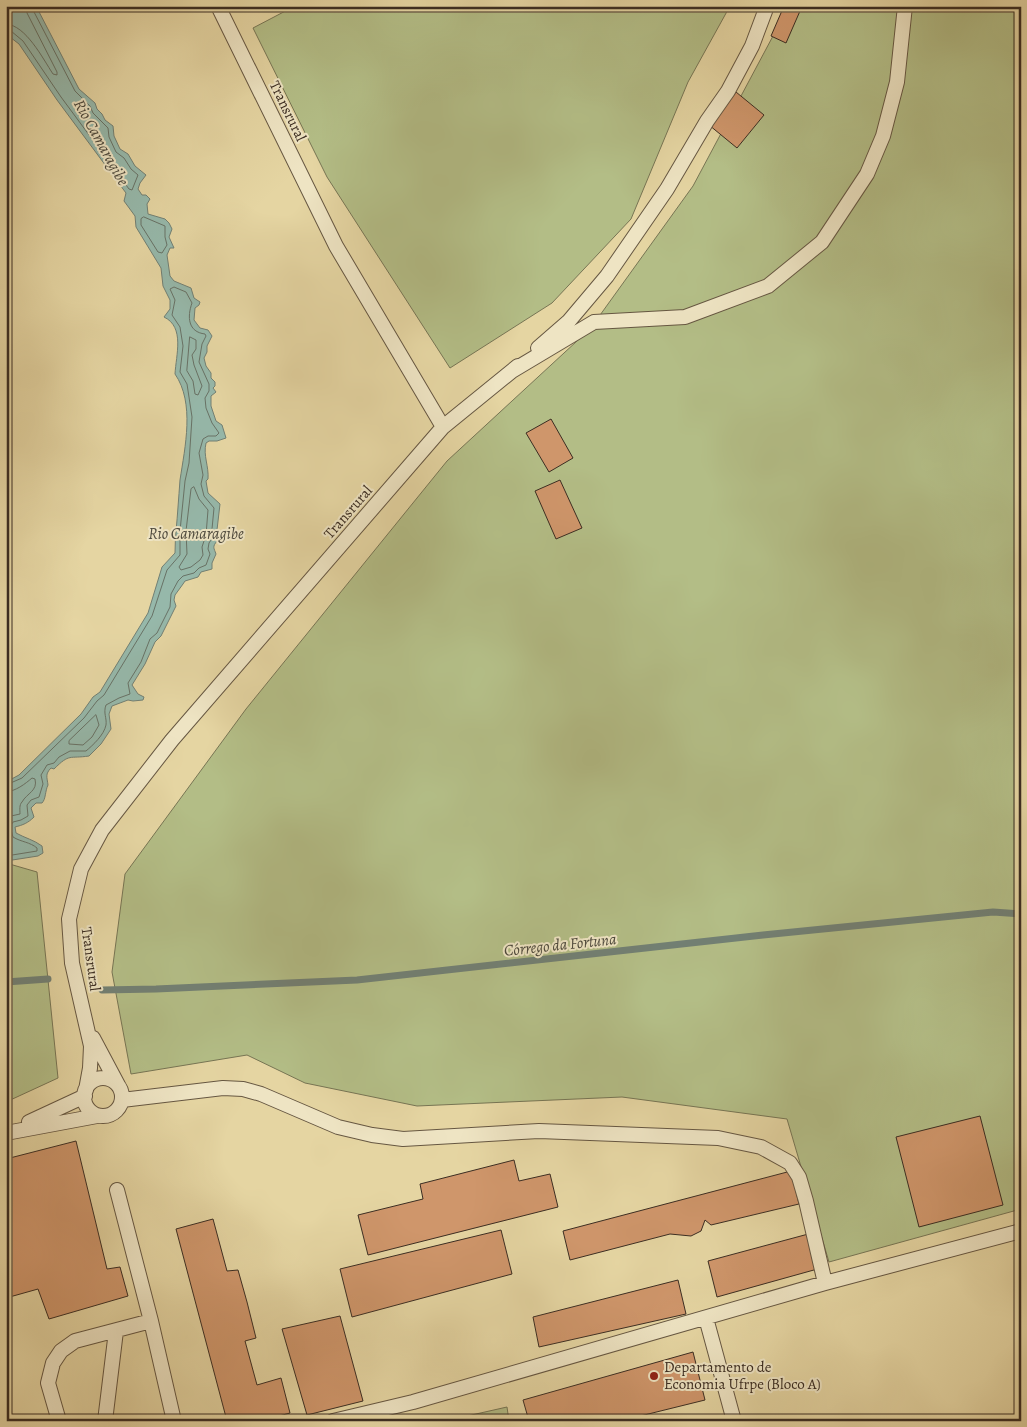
<svg xmlns="http://www.w3.org/2000/svg" width="1027" height="1427" font-family="Alegreya,serif">
	<style>
		.green { fill: #b3bd86; stroke: #777554 }
		.water { fill: #96b8aa; stroke: #728074 }
		.lines { fill: none; stroke-linecap: round; stroke-linejoin: round }
		.shore { stroke: #687266; stroke-width: 1 }
		.stream { stroke: #728074; stroke-width: 7 }
		.building { fill: #cf966b; stroke: #3b2d22 }
		.lane-casing { stroke: #665742; stroke-width: 16 }
		.lane { stroke: #eee4c3; stroke-width: 14 }
		.poi-dot { fill: #8f2418; stroke: #eee4c3; stroke-width: 2 }
		.labels { text-anchor: middle; stroke-width: 4; stroke-linejoin: round; paint-order: stroke }
		.street-label { font-size: 15px; fill: #3b2d22; stroke: #eee4c3 }
		.poi-label { font-size: 15px; fill: #3b2d22; stroke: #eee4c3; text-anchor: start }
		.water-label { font-size: 16px; font-style: italic; fill: #4d493d; stroke: #eee4c3 }
	</style>
	<rect width="100%" height="100%" fill="#e5d5a2"/>
	<filter id="stains"><feTurbulence type="fractalNoise" baseFrequency=".004" numOctaves="4"/><feColorMatrix values="0 0 0 0 .2 0 0 0 0 .09 0 0 0 0 .02 0 0 0 .5 -.17"/></filter>
	<radialGradient id="worn" r=".72"><stop offset=".6" stop-color="#630" stop-opacity="0"/><stop offset="1" stop-color="#630" stop-opacity=".3"/></radialGradient>
	<path class="green" d="M295,6H730L688,82L631,219L552,303L450,368L327,177L253,28Z
		M789,6H1021V1209L829,1262L787,1119L622,1097L417,1106L305,1083L247,1055L131,1074L112,972L125,874L246,709L447,461L590,329L693,186Z
		M6,863L37,872L58,1078L6,1102Z
		M507,1407L509,1421H445Z"/>
	<path class="water" d="M6,6H36L79,89L95,103L97,109L102,114L105,120L113,126L114,136L120,149L128,154L135,166L146,175L140,183L138,189L142,195H146L150,199L147,204L148,214L165,219L169,223L172,229L169,237L174,248H170L167,255L170,276L174,281L191,288L194,298L200,302L199,305L195,308L194,320L200,328L208,330L212,336L207,346V352L204,358L206,366L211,373V378L215,382V386L213,388L216,392L211,396V406L216,421L222,425L226,438L217,441H209L206,443C203,456 209,466 208,479L206,481L208,493L220,504L217,530L220,541H217C212,547 214,548 216,554L212,563V569L201,572L198,577L185,581L183,584L175,595L174,600L176,606L161,636L155,642L145,664L132,685L138,694L144,697L143,700L133,701L128,700L112,706L109,714L111,729L101,744L89,756C69,759 70,753 54,769L51,768C45,774 47,777 48,785C45,791 46,799 42,803H36L31,808L34,817C28,823 23,825 15,827L16,833C25,838 34,840 42,846L43,853L38,856L6,861V782L19,775L81,714L93,697L100,692L148,613L162,567L175,553C175,537 177,523 178,507C179,498 179,489 180,480C185,447 195,403 175,374C176,355 185,327 164,317L170,309V300L163,286L161,268L136,227L135,216L124,201L126,193L57,100L19,44L6,34Z"/>
	<g class="lines">
		<path class="shore" d="M6,24C26,25 43,59 53,74L57,75V72L27,13L26,6
			M6,30L11,31L23,41L61,97L129,189L132,190L138,175L131,169L124,158L116,152L109,137L108,128L93,113L90,106L75,91L33,10L32,6
			M144,217L165,226V237L167,245L162,253L158,252L141,225V219Z
			M190,337L196,340V349L192,355L194,365L202,386L198,395L195,394L193,381L187,371Z
			M194,487L199,499L208,510L206,535L202,547L203,555L200,560L191,567L181,570L179,567L187,554L186,531L191,489Z
			M96,715L99,725L92,737L83,745L69,744V741Z
			M6,785L22,778L84,718L97,701L104,695L152,616L167,570L180,555V531L185,481L189,463L192,417L187,384L180,372L183,346L180,327L172,315L175,300L170,289L174,287L186,292L192,303C187,317 188,332 205,334L206,336L202,344L199,362L209,384V391L205,398L206,408L212,423L219,433L216,436H208L203,439L199,453L203,475L201,484L204,496L214,508L212,529L213,537L209,543L208,549L210,554L206,565L199,568L194,573L183,576L178,581L171,594L170,607L157,633L150,639L141,662L128,683L130,694L119,698L106,705C103,713 107,718 106,725C104,735 93,745 86,751H70L59,757L54,763L47,765L41,775L43,784L39,797L31,800L27,805L28,816L21,820L13,822L10,827L13,837C21,842 30,842 37,848V851L6,856
			M6,792C16,791 25,784 32,778L35,779C38,791 27,793 22,802C19,805 20,810 20,814L11,816L6,820"/>
		<path class="stream" d="M6,982L48,979
			M102,990L156,989L357,980L763,935L993,912L1021,914"/>
	</g>
	<path class="building" d="M784,6H789L800,11L786,43L771,36Z
		M736,92L764,115L737,148L709,125Z
		M551,419L573,458L549,472L526,433Z
		M560,480L582,528L556,539L535,491Z
		M980,1116L1003,1205L919,1227L896,1137Z
		M76,1141L107,1269L120,1267L128,1296L49,1319L38,1289L6,1298V1159Z
		M514,1160L519,1181L550,1174L558,1207L368,1255L358,1215L423,1199L420,1184Z
		M791,1171L799,1204L711,1225L705,1220L701,1231L691,1236L670,1234L570,1260L563,1231Z
		M213,1219L227,1271L238,1270L247,1302L256,1338L245,1341L257,1385L281,1378L290,1413L261,1421H227L176,1229Z
		M501,1230L512,1274L352,1317L340,1269Z
		M812,1233L821,1268L717,1297L708,1261Z
		M678,1280L686,1314L539,1347L533,1317Z
		M340,1316L363,1401L307,1415L282,1329Z
		M693,1352L705,1400L620,1421H529L523,1400Z"/>
	<g class="lines">
		<g class="lane-casing">
			<path id="lane" d="M538,348L569,321L607,276L667,189L707,121L728,91L752,46L767,6
				M512,371L594,322L685,317L768,286L822,242L867,174L883,136L897,82L905,6
				M443,427L518,366
				M93,1038L118,1085
				M84 1097a19 19 0 1 1 38 0a19 19 0 1 1-38 0Z
				M86,1090L90,1068L91,1046L72,963L69,919L81,869L102,830L172,740L443,427L336,246L218,6
				M122,1100L223,1088L243,1089L261,1094L338,1127L372,1135L403,1139L539,1131L718,1138L761,1147L790,1163L799,1177L806,1201L825,1283
				M29,1122L85,1096
				M6,1133L97,1116
				M706,1318L734,1421
				M151,1321L174,1421
				M59,1421L48,1383L53,1363L61,1351L75,1341L151,1321L117,1190
				M105,1421L116,1331
				M333,1421L413,1402L825,1283L1021,1231"/>
		</g>
		<use href="#lane" class="lane"/>
	</g>
	<circle class="poi-dot" cx="654" cy="1376" r="5"/>
	<g class="labels">
		<g class="street-label">
			<text transform="translate(288 111) rotate(64)" y="5">Transrural</text>
			<text transform="translate(348 512) rotate(-49)" y="5">Transrural</text>
			<text transform="translate(91 959) rotate(82)" y="5">Transrural</text>
		</g>
		<g class="poi-label">
			<text x="664" y="1372">Departamento de<tspan x="664" dy="17">Economia Ufrpe (Bloco A)</tspan></text>
		</g>
		<g class="water-label">
			<text transform="translate(102 142) rotate(61)" y="6">Rio Camaragibe</text>
			<text x="196" y="539">Rio Camaragibe</text>
			<text transform="translate(560 944) rotate(-6)" y="6">Córrego da Fortuna</text>
		</g>
	</g>
	<rect width="1027" height="1427" fill="none" stroke="#e5d5a2" stroke-width="25"/>
	<rect x="8" y="8" width="1012" height="1412" fill="none" stroke="#3b2d22" stroke-width="2.5"/>
	<rect x="12" y="12" width="1002" height="1402" fill="none" stroke="#3b2d22"/>
	<rect width="100%" height="100%" filter="url(#stains)"/>
	<rect width="100%" height="100%" fill="url(#worn)"/>
</svg>
